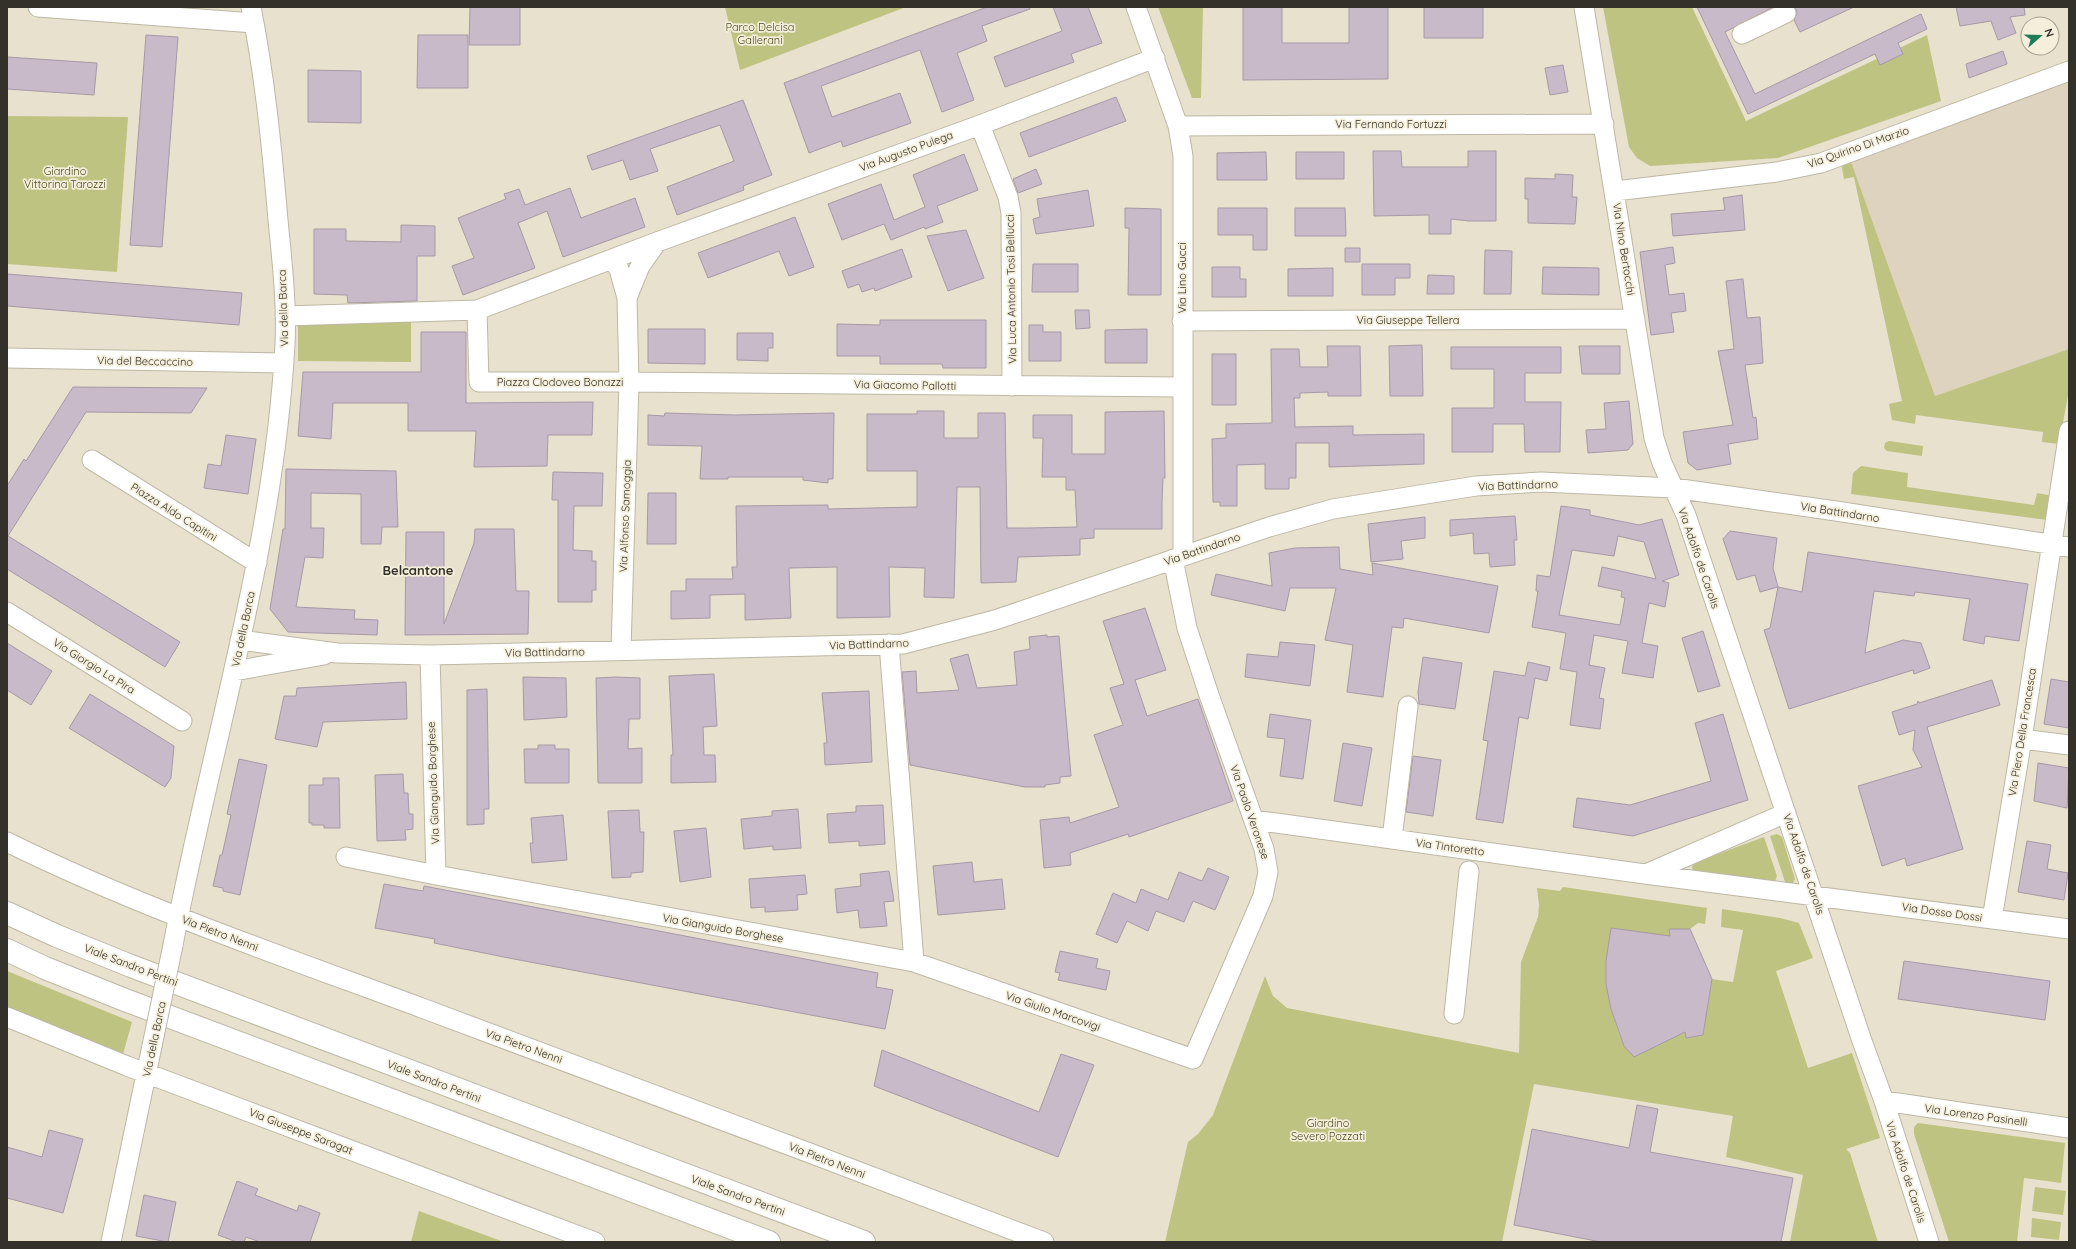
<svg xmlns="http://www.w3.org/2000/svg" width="2076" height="1249" font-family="Quicksand,sans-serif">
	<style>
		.industrial { fill: #ddd3be }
		.green { fill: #bec382 }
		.building { fill: #c8bac8; stroke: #a799a7; fill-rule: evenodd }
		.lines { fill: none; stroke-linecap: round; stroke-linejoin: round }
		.minor-casing { stroke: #beb7a5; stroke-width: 21 }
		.highway-casing { stroke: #beb7a5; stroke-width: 24 }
		.minor { stroke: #fff; stroke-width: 19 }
		.highway { stroke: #fff; stroke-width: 22 }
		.minor-bridge-casing { stroke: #beb7a5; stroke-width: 21; stroke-linecap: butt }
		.minor-bridge { stroke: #fff; stroke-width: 19 }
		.labels { text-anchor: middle; stroke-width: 3.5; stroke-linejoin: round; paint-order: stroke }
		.park-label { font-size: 11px; fill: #4a4d21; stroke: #f4eedb }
		.street-label { font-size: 11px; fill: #333129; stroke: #f4eedb }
		.quarter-label { font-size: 13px; font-weight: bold; fill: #333129; stroke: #f4eedb }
	</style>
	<rect width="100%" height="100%" fill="#e7e1ce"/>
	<path class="industrial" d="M2069,81V349L1935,396L1850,159Z"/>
	<path class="green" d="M725,7H906L740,70Z
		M1158,7H1203L1201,98H1192Z
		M1603,7H1692L1746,121L1927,35L1941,101L1778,158L1650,166L1637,158L1629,147Z
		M7,116L128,117L117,272L7,264Z
		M1850,159L1935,396L2069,349V390L2059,444L2042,442L2043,432L1916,415L1915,424L1892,420L1889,404L1902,401L1854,177L1844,179L1841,162Z
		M298,322H411V362L298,361Z
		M1889,441L1923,446L1922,456L1887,451L1884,448L1885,443Z
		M1861,466L1908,473L1907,487L2034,505L2037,493L2053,496L2048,520L1851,494L1853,473Z
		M1777,834L1782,837L1795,879L1793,883L1786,885L1770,836Z
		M1764,837L1777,876L1774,884L1693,872L1692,866L1699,861Z
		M1563,887L1707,908L1705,924L1698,923L1690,929H1669L1671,943L1654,934L1611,928C1604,975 1606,1002 1624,1046L1683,1024L1686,1038L1703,1035L1712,979L1733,982L1743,930L1721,927L1722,909L1780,918L1799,923L1813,958L1776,971L1808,1068L1852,1053L1880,1138L1846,1149L1850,1153L1878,1242H1790L1803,1175L1726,1157L1733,1116L1534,1084L1502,1242H1165L1188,1142L1198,1134L1213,1115L1265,976L1273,996L1287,1008L1519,1053L1521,962L1538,917L1539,905L1537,888L1560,891Z
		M7,971L132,1022L123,1054L57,1029L7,1008Z
		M1918,1123L2065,1143L2061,1183L2024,1178L2017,1242H1949L1914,1134V1127Z
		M2035,1187L2066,1191L2063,1215L2032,1211Z
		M419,1211L504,1242H411Z
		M2032,1218L2061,1222L2059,1240L2031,1237Z"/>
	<path class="building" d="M470,7H520V45H469Z
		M987,7H1029L1030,9L982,26L987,41L957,53L974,100L942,112L920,50L821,86L832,117L900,93L911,123L843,147L841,141L809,153L784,83Z
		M1053,7H1088L1102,43L1071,54L1074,62L1005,87L994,57L1062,31Z
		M1243,7H1282V43H1349V7H1388V79L1243,80Z
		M1424,7H1483V38H1424Z
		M1697,7H1773L1725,32L1755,94L1921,14L1927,29L1898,43L1903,54L1880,65L1875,54L1748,114Z
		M1795,7H1854L1800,32L1794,20L1797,13Z
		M1956,7H2024L2025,15L2010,17L2016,33L1998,40L1991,21L1960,26Z
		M146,35L178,37L162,247L130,245Z
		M418,35H468V88H417Z
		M2003,51L2007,64L1969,78L1966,64Z
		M7,57L97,63L94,95L7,89Z
		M1563,65L1568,92L1550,95L1545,68Z
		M308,70L361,71V123L308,122Z
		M1116,97L1126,121L1029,157L1020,133Z
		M743,100L772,175L743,186L744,190L677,215L667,187L734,161L720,125L650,149L658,171L630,180L623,160L592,170L587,156Z
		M1373,151H1401L1402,167H1468V151H1496V221H1469L1451,219V234H1429V215L1374,216Z
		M1266,152L1267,180H1217V153Z
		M1296,152H1344V179H1296Z
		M964,154L978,190L937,206L943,222L925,229L924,227L891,240L884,224L842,240L828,204L881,184L894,220L925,207L913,175Z
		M1036,169L1042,184L1018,193L1013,179Z
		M1555,174L1573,175L1572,197H1577L1575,224L1528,223V199H1525V178L1555,179Z
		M570,188L581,218L635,198L645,227L563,257L547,211L518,223L535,268L463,295L452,266L474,258L458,218L506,199L504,194L519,189L525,205Z
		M1088,190L1094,226L1036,234L1033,219L1040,217L1037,199Z
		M1742,195L1745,230L1673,236L1671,214L1725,210L1723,198Z
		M1125,208L1161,209V295H1128L1129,228H1125Z
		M1218,208H1267V250H1253V235H1218Z
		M1295,208H1345L1346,236H1295Z
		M795,217L814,267L789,276L779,251L708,278L698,253Z
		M401,225L435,226V256H417V301L348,303L347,295L314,294V229H346V241L401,242Z
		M966,230L984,278L948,291L927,236Z
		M1673,247L1675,263L1665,265L1669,295L1684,293L1686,311L1671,313L1674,332L1651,335L1640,252Z
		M1345,248H1360V262H1345Z
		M902,249L912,277L875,291L874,288L862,292L859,284L848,288L842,271Z
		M1485,250L1512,251L1511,294H1484Z
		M1033,264H1078V292H1032Z
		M1362,264H1410V278H1395V295H1362Z
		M1212,267H1240V279H1246V297H1212Z
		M1543,267L1599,268V295L1542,294Z
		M1333,268V296H1288V269Z
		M7,274L242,293L239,325L7,306Z
		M1428,275L1454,276V294H1427Z
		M1743,279L1747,318L1760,317L1763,363L1745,365L1753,418L1756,417L1758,439L1728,444L1731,464L1697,470L1688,463L1683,432L1733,425L1718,351L1734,349L1726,281Z
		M1075,310H1089L1090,328L1076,329Z
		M880,320H986V368H943L942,364H880V356H837V324L880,325Z
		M1029,325H1043V332H1061V361H1029Z
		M648,329H705V364L648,363Z
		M1147,329V363H1105V330Z
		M421,332H466V403L593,402L592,435H548L547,466L474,467L476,431H408V403H333L331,439L298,436L303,372H421Z
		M737,333H773V348H768V361L737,360Z
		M1422,345L1423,396H1390L1389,346Z
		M1327,346H1360L1361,396H1328V392L1300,393V398H1294L1295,427L1353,426V435L1424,434V464L1329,467V443H1296V478H1289V489H1265V464L1237,465V506H1220V502H1213L1212,439L1226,438V424L1272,423L1271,349H1299L1300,367H1328Z
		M1579,346H1620V374H1582Z
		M1451,347H1561V373H1525V402H1561L1560,452H1525L1524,424H1493V452H1452V408H1494V369H1451Z
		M1212,354H1236V405H1212Z
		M73,387L207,388L191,413L86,412L8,536L180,642L165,667L7,569V486L24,459L26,461Z
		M1629,401L1633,444L1628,450L1588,453L1586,430L1606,429L1604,403Z
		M917,411H944V438H978V413H1005L1007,528H1028L1077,527L1075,490H1066V477H1042L1043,438H1033V415H1072V454H1105V412L1164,411L1165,478H1163L1162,502V529H1094V538L1080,539V555L1018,557L1016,582L981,583L980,487H957L954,598L924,597L925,568L889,567L890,617L837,618V567L789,568L791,618L745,620V594L710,595V618L671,619V591H686V579H733L732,567H737L736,506L828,505V509L917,507V471H867V414H917Z
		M665,413L734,415L834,413L833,479H828V483L803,480V477H728V479H700L702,446L648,445V415L664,416Z
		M226,435L256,439L248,494L204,488L208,464L221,466Z
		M286,469L396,471L398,527H382L381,544H361V494L311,493V528H324L323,558L305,557L296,607L355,610L354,619L378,620L377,635L288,632L270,609L283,529H285Z
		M553,472L603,473L602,506H574L573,550L592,551V561H596V590H592V602H558V500H552Z
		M648,493H676V544H647Z
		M1561,506L1590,510V515L1639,525L1662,519L1679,575L1662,581L1669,583L1665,607L1649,603L1642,643L1658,646L1653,678L1622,673L1628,641L1594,635L1589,665L1605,668L1599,698L1604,699L1600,729L1570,725L1577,672L1560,669L1566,633L1532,627L1538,591H1536L1537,575L1550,577ZM1618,536L1644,542L1656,579L1602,567L1598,586L1622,591L1621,597L1625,598L1620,625L1559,615L1572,550L1614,556Z
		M1515,516L1517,540H1514L1515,565L1490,567L1489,553L1474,554L1473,533L1450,536V520Z
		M1425,517V538L1401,541L1403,559L1371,562L1368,524Z
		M475,529H514L516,591H529L528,634L405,635L406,532H444V624L474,543Z
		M1730,531L1777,538L1773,568L1778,587L1760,592L1755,575L1737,580L1723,539Z
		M1339,547L1340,569L1373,575L1372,563L1498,586L1489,633L1404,618L1403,628L1392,627L1383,697L1347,692L1353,645L1325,640L1336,588H1290L1285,611L1211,595L1216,574L1272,586L1269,553L1295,548Z
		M1808,552L2028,584L2019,641L1985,636L1984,644L1963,640L1970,599L1915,592L1914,596L1874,591L1865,653L1903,640L1921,643L1930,668L1914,674L1913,670L1789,709L1764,630L1770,628L1778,587L1802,592Z
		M1145,608L1166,670L1135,680L1147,716L1198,699L1233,801L1129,837L1128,834L1070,853L1071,865L1044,868L1040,820L1069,817L1070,823L1119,807L1094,735L1123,725L1110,688L1124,684L1103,621Z
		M1703,631L1720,686L1698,692L1682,638Z
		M1047,635V637L1059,636L1071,776L1060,777V783L1045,785V787H1025L910,765L902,672L916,671L917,693L959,690L950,659L968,654L977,688L1017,685L1014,652L1030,649L1029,637Z
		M1280,642L1315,645L1310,686L1245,677L1247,654L1278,657Z
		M7,643L52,671L31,705L7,690Z
		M1423,657L1462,663L1455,709L1419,704L1418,692Z
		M1528,662L1550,667L1547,681L1535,678L1528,719L1519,717L1503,823L1476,819L1488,741L1483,740L1494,671L1525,676Z
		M714,674L717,726L703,727L704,755H715L716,782L671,783V755H673L669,676Z
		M523,677L566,678L567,717L524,720Z
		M615,677L640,678V719H629L628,749L642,748V783H598L596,678Z
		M2051,679L2069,682V728L2044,724Z
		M1992,680L2000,705L1927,727L1963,849L1907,866L1905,858L1882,866L1858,786L1922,767L1913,750L1915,730L1899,735L1892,712L1917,704L1918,701L1919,703Z
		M406,682L407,719L323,722L317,747L275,739L284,696H296L297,688Z
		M487,689L489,809H484V824L467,825V690Z
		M869,691L872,762L825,765L824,743H827L822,693Z
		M90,694L174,746L171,778L165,787L69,728Z
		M1270,714L1311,720L1303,779L1280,776L1285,739L1267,737Z
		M1723,714L1748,800L1633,836L1573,827L1577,798L1630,805L1711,781L1695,723Z
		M1343,743L1372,748L1362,806L1334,801Z
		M538,745H555V749H569V783H525L524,749H538Z
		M1413,756L1441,760L1433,816L1406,812Z
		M239,759L267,765L240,895L223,891V888L213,886L220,855H222L231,815L227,814Z
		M2038,763L2069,768L2067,808L2034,801Z
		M403,774L404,793H408L409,814H413V829L405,830L406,840L377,841L375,775Z
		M323,778H339L340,828H324V825H312V823H309V785H323Z
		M883,805L885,844L859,846V841L829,843L827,814L856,812V806Z
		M798,809L801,848L773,850V846L744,849L741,819L772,816V811Z
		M639,810L640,832H644L643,872L631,873V877L612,878L608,811Z
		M563,815L567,860L532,863L530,843H533L531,818Z
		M706,828L711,877L680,882L674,831Z
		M2027,841L2051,845L2047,869L2068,873L2064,900L2018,892Z
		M972,862L974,882L1002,879L1005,909L938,915L933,866Z
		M1208,868L1229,877L1215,910L1193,901L1184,922L1156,911L1148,931L1127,921L1117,943L1096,934L1113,893L1136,903L1141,889L1168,900L1179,872L1202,881Z
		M889,871L894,901L884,902L887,926L860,928L858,910L837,913L835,889L861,886L860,874Z
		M805,875L807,894L797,895L798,910L765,912V907L751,908L749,879Z
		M384,884L423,891L424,886L878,973L876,987L893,990L885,1029L514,959L434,943L435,939L375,928Z
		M1611,928L1670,936L1669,929H1690L1712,979L1703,1035L1686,1038L1685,1032L1634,1057L1624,1046L1611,1009L1606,984V961Z
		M1060,951L1098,959L1096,968L1110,971L1106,990L1058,980L1060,973L1055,972Z
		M1904,961L2050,981L2045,1020L1898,999Z
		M882,1050L1039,1112L1061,1054L1094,1065L1058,1157L874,1086Z
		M1637,1105L1658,1109L1650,1152L1793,1178L1781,1242H1601L1514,1225L1532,1129L1629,1148Z
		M49,1130L83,1139L63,1213L7,1198V1147L42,1157Z
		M237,1181L258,1189L255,1195L297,1211L299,1205L320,1213L310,1242H260L246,1237L244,1242H237L218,1235Z
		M144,1195L176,1202L168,1242L136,1236Z"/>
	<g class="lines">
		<g class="minor-casing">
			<path id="minor" d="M38,7L254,23
				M1136,7L1178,126L1183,156V556
				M1584,7L1654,438L1662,463L1686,515L1862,1041L1884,1101L1929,1242
				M1742,34L1786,13
				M980,125L1008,197L1011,213L1012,386
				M1178,126L1604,124
				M1615,191L1777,172L1821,163L2069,71
				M612,259L619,269L627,298
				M477,310L479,382H629L627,298L640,266L657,242
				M285,316L477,310L657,242L980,125L1155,58
				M1182,321L1635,319
				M7,358L284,363
				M92,460L257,563
				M7,612L182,721
				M240,640L337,653L430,655L903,644L995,620L1269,527L1333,509L1476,486L1541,482L1674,488L1836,511L2069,547
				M889,644L914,962
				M621,650L629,382L1182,387
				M430,655L436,875L914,962L1193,1059L1263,896L1268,872L1264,849L1209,695L1187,628L1173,559
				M234,671L324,655
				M2022,739L2069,745
				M1254,820L1645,874L2069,929
				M1392,839L1408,706
				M7,842C141,908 282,956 422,1008C630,1085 837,1163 1044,1242
				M346,857L436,875
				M1646,874L1786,813
				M1992,919L2022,739L2069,431
				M173,945C211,745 274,549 285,344C287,304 282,261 278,220C272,149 265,77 251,7
				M1454,1014L1469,871
				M7,1017L127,1066L595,1242
				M1884,1101L2069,1128
				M111,1242L152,1046"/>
		</g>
		<g class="highway-casing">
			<path id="highway" d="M7,913L57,936L131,966L864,1242
				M7,950L45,968L125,1000L769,1242"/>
		</g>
		<use href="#minor" class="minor"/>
		<use href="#highway" class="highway"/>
		<g class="minor-bridge-casing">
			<path id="minor-bridge" d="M152,1046L173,945"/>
		</g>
		<use href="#minor-bridge" class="minor-bridge"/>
	</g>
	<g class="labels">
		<g class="park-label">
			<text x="760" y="31">Parco Delcisa<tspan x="760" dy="13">Gallerani</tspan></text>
			<text x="65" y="175">Giardino<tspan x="65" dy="13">Vittorina Tarozzi</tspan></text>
			<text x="1328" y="1127">Giardino<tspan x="1328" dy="13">Severo Pozzati</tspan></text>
		</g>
		<g class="street-label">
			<text x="1391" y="128">Via Fernando Fortuzzi</text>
			<text transform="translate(1858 147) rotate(-19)" y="4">Via Quirino Di Marzio</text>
			<text transform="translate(906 151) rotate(-20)" y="4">Via Augusto Pulega</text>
			<text transform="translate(1624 249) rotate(81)" y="4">Via Nino Bertocchi</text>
			<text transform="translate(1182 278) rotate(-90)" y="4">Via Lino Gucci</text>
			<text transform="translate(1011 289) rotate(-91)" y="4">Via Luca Antonio Tosi Bellucci</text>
			<text transform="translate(283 308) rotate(-92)" y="4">Via della Barca</text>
			<text x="1408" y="324">Via Giuseppe Tellera</text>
			<text transform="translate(145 361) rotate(1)" y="4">Via del Beccaccino</text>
			<text x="560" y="386">Piazza Clodoveo Bonazzi</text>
			<text transform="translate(905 385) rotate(1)" y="4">Via Giacomo Pallotti</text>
			<text transform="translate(1518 485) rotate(-2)" y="4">Via Battindarno</text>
			<text transform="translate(174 512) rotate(32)" y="4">Piazza Aldo Capitini</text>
			<text transform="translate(1840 512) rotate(9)" y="4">Via Battindarno</text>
			<text transform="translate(625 516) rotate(-88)" y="4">Via Alfonso Samoggia</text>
			<text transform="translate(1202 549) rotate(-19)" y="4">Via Battindarno</text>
			<text transform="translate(1699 558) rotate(71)" y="4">Via Adolfo de Carolis</text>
			<text transform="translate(243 629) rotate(-78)" y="4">Via della Barca</text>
			<text transform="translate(869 644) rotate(-2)" y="4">Via Battindarno</text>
			<text transform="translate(545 652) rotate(-1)" y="4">Via Battindarno</text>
			<text transform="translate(94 666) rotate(32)" y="4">Via Giorgio La Pira</text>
			<text transform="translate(2022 732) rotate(-81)" y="4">Via Piero Della Francesca</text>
			<text transform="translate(433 783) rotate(-92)" y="4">Via Gianguido Borghese</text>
			<text transform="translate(1250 812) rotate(71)" y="4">Via Paolo Veronese</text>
			<text transform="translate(1450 847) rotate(8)" y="4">Via Tintoretto</text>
			<text transform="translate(1804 864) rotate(71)" y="4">Via Adolfo de Carolis</text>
			<text transform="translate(1942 912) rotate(8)" y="4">Via Dosso Dossi</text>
			<text transform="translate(723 928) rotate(10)" y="4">Via Gianguido Borghese</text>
			<text transform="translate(220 933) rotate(21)" y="4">Via Pietro Nenni</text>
			<text transform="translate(131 965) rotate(21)" y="4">Viale Sandro Pertini</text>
			<text transform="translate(1053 1011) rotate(19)" y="4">Via Giulio Marcovigi</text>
			<text transform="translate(154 1039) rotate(-78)" y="4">Via della Barca</text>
			<text transform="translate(524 1046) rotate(20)" y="4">Via Pietro Nenni</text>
			<text transform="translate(434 1081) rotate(21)" y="4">Viale Sandro Pertini</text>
			<text transform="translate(1976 1115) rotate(8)" y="4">Via Lorenzo Pasinelli</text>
			<text transform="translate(301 1131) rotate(21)" y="4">Via Giuseppe Saragat</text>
			<text transform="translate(827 1160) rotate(21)" y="4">Via Pietro Nenni</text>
			<text transform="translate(1906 1172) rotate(72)" y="4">Via Adolfo de Carolis</text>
			<text transform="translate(738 1195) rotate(20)" y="4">Viale Sandro Pertini</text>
		</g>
		<g class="quarter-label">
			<text x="418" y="575">Belcantone</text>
		</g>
	</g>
	<rect width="2076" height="1249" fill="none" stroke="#333129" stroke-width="16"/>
	<g transform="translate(2040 36) rotate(70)"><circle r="19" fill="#f4eedb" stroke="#a7a294"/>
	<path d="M0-3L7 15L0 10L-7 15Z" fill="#1d7d54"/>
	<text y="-6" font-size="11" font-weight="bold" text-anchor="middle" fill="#333129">N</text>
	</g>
</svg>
